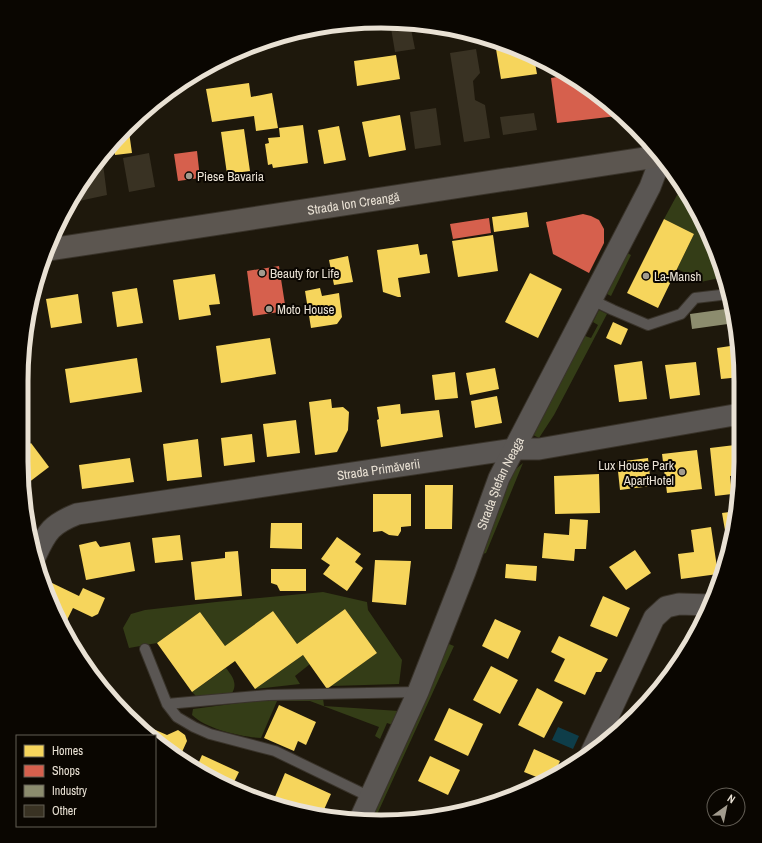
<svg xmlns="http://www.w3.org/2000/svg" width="762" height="843" font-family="'Archivo Narrow',sans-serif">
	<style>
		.green { fill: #343d17 }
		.water { fill: #0e3d49 }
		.homes { fill: #f6d55c }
		.shops { fill: #d6604d }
		.industry { fill: #8c8c6e }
		.building { fill: #393223 }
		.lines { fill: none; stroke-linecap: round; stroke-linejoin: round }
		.service-casing { stroke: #39332a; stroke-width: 12 }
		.minor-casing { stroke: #39332a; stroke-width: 23 }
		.primary-casing { stroke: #39332a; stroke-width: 24 }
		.service { stroke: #5a5653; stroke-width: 10 }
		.minor { stroke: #5a5653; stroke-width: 21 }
		.primary { stroke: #5c5650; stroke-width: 22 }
		.poi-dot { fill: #a29b8e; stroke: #0a0601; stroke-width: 1.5 }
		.labels { text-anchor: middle; stroke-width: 4; stroke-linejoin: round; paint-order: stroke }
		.poi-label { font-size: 13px; fill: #e9e1d4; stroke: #0a0601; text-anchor: start }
		.street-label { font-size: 13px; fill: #e9e1d4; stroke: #0a0601 }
		.rim { fill: none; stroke: #e9e1d4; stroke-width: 5 }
	</style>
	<rect width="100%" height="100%" fill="#1e180c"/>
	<path class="green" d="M687,193C690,200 690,205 692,212C695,221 700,227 701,237L710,236L714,243L724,277L696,283L688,274L677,269L694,234L664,219L677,195Z
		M627,253L631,255L611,296L607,294Z
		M599,310L607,314L554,415L539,438L531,434L585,336L591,338L598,325L593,322Z
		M523,463L486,553L480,555L510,474Z
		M323,592L367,602L368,610L402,660L399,684L331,686L377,653L345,609L297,644L273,611L225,646L200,612L157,643L129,648L123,628L131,614L145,610L216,602Z
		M449,644L454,646L374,821L369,820Z
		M303,655L310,664L295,676L300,684L255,689Z
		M226,668C232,676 238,683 232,693L196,696L192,692Z
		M277,698H323L324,706L399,711L393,725L387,723L380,739L375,736L379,727L310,701H277L261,738C242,737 206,729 192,715L193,709Z"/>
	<path class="water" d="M558,727L579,736L573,749L552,740Z"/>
	<path class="homes" d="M495,43H500L519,48L534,57L537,74L501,79Z
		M396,55L400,79L357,86L354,61Z
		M249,83L251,97L272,93L278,128L256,131L254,116L212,122L206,89Z
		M400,115L406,150L369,157L362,122Z
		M128,125L132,153L115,155L113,142Z
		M303,125L308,163L273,168L272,164L268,165L265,144L269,143L268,138L280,137L279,128Z
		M339,126L346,160L324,164L318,130Z
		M244,129L250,171L227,174L221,132Z
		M690,200L706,229L700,230L692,212Z
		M527,212L529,227L494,232L492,217Z
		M664,219L694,234L658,308L627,293Z
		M493,235L498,271L458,277L452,241Z
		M418,244L420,255L427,254L430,273L398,278L401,297H398L383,292L377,250Z
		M348,256L353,282L334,285L329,260Z
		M530,273L562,289L538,338L505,322Z
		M215,274L220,304L209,305L211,315L179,320L173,280Z
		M137,288L143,323L117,327L112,292Z
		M320,288L322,296L339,293L342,317L337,324L311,328L305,291Z
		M78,294L82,323L51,328L46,299Z
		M613,322L628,329L621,345L606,338Z
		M270,338L276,374L221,383L216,346Z
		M737,345L741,377L721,379L717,348Z
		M137,358L142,392L70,403L65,369Z
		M642,361L647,399L619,402L614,365Z
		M696,362L700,395L670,399L665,365Z
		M495,368L499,389L470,395L466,373Z
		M455,372L458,398L435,400L432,375Z
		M497,396L502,423L475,428L471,401Z
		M331,399L332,408L343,407L349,412L348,430L337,452L315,455L309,402Z
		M400,404L401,414L439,410L443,437L381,447L377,420L379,419L377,407Z
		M296,420L300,453L267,457L263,424Z
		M252,434L255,462L224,466L221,438Z
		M740,435L739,475L730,476L732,494L715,496L710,448L735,445L734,436Z
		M198,439L202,477L167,481L163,444Z
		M31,443L49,467L28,483L22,476V450Z
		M697,450L702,489L667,493L662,454Z
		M130,458L134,482L82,489L79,465Z
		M648,458L651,486L620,490L617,462Z
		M599,474L600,513L555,514L554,476Z
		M425,485H453L452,529H425Z
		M373,494H411V526L401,527V531L398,536L389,535L382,531L373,532Z
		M737,511L730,542H727L722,513Z
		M570,519L588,520L586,549H575L574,561L542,558L544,533L569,535Z
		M271,523H302V549L270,548Z
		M711,527L718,574L681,579L678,554L694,552L691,530Z
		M180,535L183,560L155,563L152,538Z
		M337,537L361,554L355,562L363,568L347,591L323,574L330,565L321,559Z
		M96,541L100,547L130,542L135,571L86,580L79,545Z
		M635,550L651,573L626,590L609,567Z
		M238,551L242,596L195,600L191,562L225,558V552Z
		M375,560L411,561L406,605L372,602Z
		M506,564L537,566L536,581L505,578Z
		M271,569H306V591H280L277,585L271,583Z
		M52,583L79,596L83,588L105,598L98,614L92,617L73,608L67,620L56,614L48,591Z
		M603,596L630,608L617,637L590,626Z
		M345,609L377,653L327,689L303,655L255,689L235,661L192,692L157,643L200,612L225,646L273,611L297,644Z
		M495,619L521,631L508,659L482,646Z
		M559,636L608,659L601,672H596L585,695L554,681L565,659L551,652Z
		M685,642H692L684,654Z
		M491,666L518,680L500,714L473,700Z
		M537,688L563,702L544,738L518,725Z
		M279,705L316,722L306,745L298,741L294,751L264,738Z
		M449,708L483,724L468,756L434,740Z
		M151,728L167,735L178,730L185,735L187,741L182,752L174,755L162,747L155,741V736H150L145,731Z
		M534,749L560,761L554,774L544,780L524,772Z
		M202,755L239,772L231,788L222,785L196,769Z
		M430,756L460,770L448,795L418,781Z
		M285,773L331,794L322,814L288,810L272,804Z
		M404,812L418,818L400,820Z"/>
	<path class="shops" d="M569,75L581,82L618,112L617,116L557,123L551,78Z
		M197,151L200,178L178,181L174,154Z
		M583,214L591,216L599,220L604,229V243L589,273L553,254L546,222Z
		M489,218L491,233L453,239L450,224Z
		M279,266L286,311L253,316L247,271Z"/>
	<path class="industry" d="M733,308L735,323L692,329L690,314Z"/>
	<path class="building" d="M390,22L410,24L415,49L395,52Z
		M476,49L480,73L473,81L475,100L485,105L490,138L464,142L450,53Z
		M436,108L441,145L415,149L410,112Z
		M534,113L537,130L503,135L500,117Z
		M149,153L155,187L129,192L123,158Z
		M102,156L107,195L79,201L77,190L82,181Z"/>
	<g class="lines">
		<g class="service-casing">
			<path id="service" d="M592,300L613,310L648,325L681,314L695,298L729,294
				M145,649L167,704L177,717L194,727L210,734L275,751L370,797
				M167,704L268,695L418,692"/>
		</g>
		<g class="minor-casing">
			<g id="minor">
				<path id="s1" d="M36,555C47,531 52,524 77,514L514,449H539L740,414"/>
				<path d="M591,753L654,618L666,607L679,604L709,605"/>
				<path id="s2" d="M360,819L418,692L465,572L499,478L650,187L661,158"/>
			</g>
		</g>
		<g class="primary-casing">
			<g id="primary">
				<path id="s3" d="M46,250L660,156"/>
			</g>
		</g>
		<use href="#service" class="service"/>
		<use href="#minor" class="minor"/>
		<use href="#primary" class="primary"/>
	</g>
	<g class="poi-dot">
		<circle cx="189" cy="176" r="4"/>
		<circle cx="262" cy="273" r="4"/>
		<circle cx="646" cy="276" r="4"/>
		<circle cx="269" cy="309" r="4"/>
		<circle cx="682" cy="472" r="4"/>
	</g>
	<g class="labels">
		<g class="poi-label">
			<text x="197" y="181">Piese Bavaria</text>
			<text x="270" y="278">Beauty for Life</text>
			<text x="654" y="281">La-Mansh</text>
			<text x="277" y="314">Moto House</text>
			<text x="674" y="470" text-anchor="end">Lux House Park<tspan x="674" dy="15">ApartHotel</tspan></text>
		</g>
		<g class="street-label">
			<text dy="5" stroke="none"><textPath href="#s3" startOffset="311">Strada Ion Creangă</textPath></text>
			<text dy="5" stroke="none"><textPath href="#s1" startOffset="365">Strada Primăverii</textPath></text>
			<text dy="5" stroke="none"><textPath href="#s2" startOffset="364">Strada Ștefan Neaga</textPath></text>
		</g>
	</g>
	<path d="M0 0H762V843H0ZM381 28H381A353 353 0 0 1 734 381V462A353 353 0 0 1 381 815H381A353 353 0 0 1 28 462V381A353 353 0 0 1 381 28Z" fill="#0a0601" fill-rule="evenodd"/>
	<path class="rim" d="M381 28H381A353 353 0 0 1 734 381V462A353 353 0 0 1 381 815H381A353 353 0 0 1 28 462V381A353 353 0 0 1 381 28Z"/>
	<rect x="16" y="735" width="140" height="92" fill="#0a0601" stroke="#635e55"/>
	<rect x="24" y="745" width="20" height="12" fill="#f6d55c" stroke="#635e55"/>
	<text x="52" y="755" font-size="12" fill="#e9e1d4">Homes</text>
	<rect x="24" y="765" width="20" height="12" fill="#d6604d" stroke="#635e55"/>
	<text x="52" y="775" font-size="12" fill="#e9e1d4">Shops</text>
	<rect x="24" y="785" width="20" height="12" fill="#8c8c6e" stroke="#635e55"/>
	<text x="52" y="795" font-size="12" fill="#e9e1d4">Industry</text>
	<rect x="24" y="805" width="20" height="12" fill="#393223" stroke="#635e55"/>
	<text x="52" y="815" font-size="12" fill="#e9e1d4">Other</text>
	<g transform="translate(726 807) rotate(33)"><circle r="19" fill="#0a0601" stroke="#635e55"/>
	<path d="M0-3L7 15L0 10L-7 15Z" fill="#a29b8e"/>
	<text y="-6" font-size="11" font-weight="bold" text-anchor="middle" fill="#e9e1d4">N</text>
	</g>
</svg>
